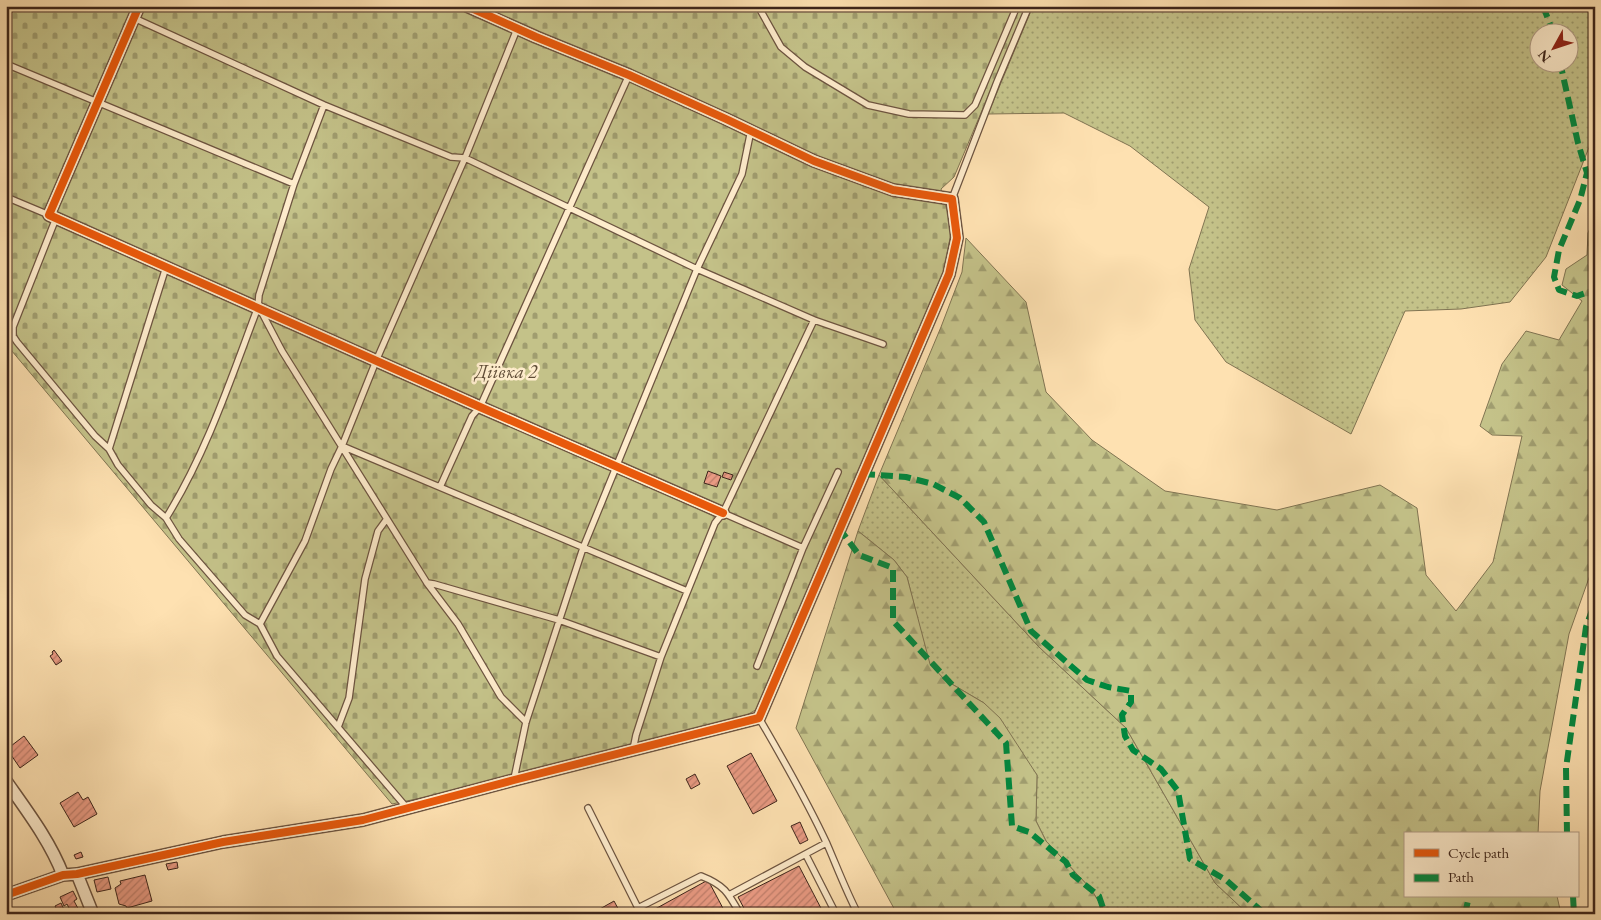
<svg xmlns="http://www.w3.org/2000/svg" width="1601" height="920" font-family="'EB Garamond',serif">
	<style>
		.grass { fill: url(#grass-dots); stroke: #807452; fill-rule: evenodd }
		.forest { fill: url(#forest-firs); stroke: #807452 }
		.cemetery { fill: url(#cemetery-stones); stroke: #807452 }
		.building { fill: url(#building-hatch); stroke: #3d251b }
		.lines { fill: none; stroke-linecap: round; stroke-linejoin: round }
		.service-casing { stroke: #6d5440; stroke-width: 8 }
		.minor-casing { stroke: #6d5440; stroke-width: 14 }
		.service { stroke: #feeccc; stroke-width: 5.5 }
		.minor { stroke: #feeccc; stroke-width: 11 }
		.quiet { stroke: #00873e; stroke-width: 6; stroke-dasharray: 12 6; stroke-linecap: butt }
		.cycleway-casing { stroke: #feeccc; stroke-width: 11 }
		.cycleway { stroke: #e8590c; stroke-width: 8 }
		.labels { text-anchor: middle; stroke-width: 5; stroke-linejoin: round; paint-order: stroke }
		.park-label { font-size: 19px; font-style: italic; fill: #5f4c36; stroke: #feeccc }
	</style>
	<defs>
		<pattern id="grass-dots" width="8" height="8" patternUnits="userSpaceOnUse" patternTransform="scale(1.25)"><rect width="8" height="8" fill="#c4c289"/><path d="M2 2h.1M6 6h.1" fill="none" stroke="#a09d6f" stroke-width="1.8" stroke-linecap="round"/></pattern>
		<pattern id="forest-firs" width="22" height="20" patternUnits="userSpaceOnUse" patternTransform="scale(1.25)"><rect width="22" height="20" fill="#c4c289"/><path d="M5 1l3.5 6h-7zM16 11l3.5 6h-7z" fill="#a09d6f"/></pattern>
		<pattern id="cemetery-stones" width="16" height="16" patternUnits="userSpaceOnUse" patternTransform="scale(1.25)"><rect width="16" height="16" fill="#c4c289"/><path d="M2 7V4a2 2 0 0 1 4 0v3zM10 15v-3a2 2 0 0 1 4 0v3z" fill="#a09d6f"/></pattern>
		<pattern id="building-hatch" width="6" height="6" patternUnits="userSpaceOnUse" patternTransform="scale(1.25)"><rect width="6" height="6" fill="#ea9b84"/><path d="M-1 1l2-2M0 6l6-6M5 7l2-2" fill="none" stroke="#bf7e6b"/></pattern>
	</defs>
	<rect width="100%" height="100%" fill="#fee1b1"/>
	<filter id="stains"><feTurbulence type="fractalNoise" baseFrequency=".004" numOctaves="4"/><feColorMatrix values="0 0 0 0 .2 0 0 0 0 .09 0 0 0 0 .02 0 0 0 .5 -.17"/></filter>
	<radialGradient id="worn" r=".72"><stop offset=".6" stop-color="#630" stop-opacity="0"/><stop offset="1" stop-color="#630" stop-opacity=".3"/></radialGradient>
	<path class="grass" d="M1033,6H1595V132L1546,257L1510,302L1461,309L1405,311L1351,434L1226,362L1195,320L1189,269L1209,207L1130,146L1064,113L988,114ZM1538,32H1568V62H1538Z
		M879,475L1039,647L1126,728L1215,883L1248,914H1106L1091,889L1046,841L1036,821L1037,775L984,703L945,680L929,664L907,577L894,560L858,531Z"/>
	<path class="forest" d="M1595,216V561L1569,634L1540,791L1538,834H1405V896H1557L1561,914H1248L1215,883L1126,728L1039,647L879,475L941,327L962,272L966,238L1026,302L1046,392L1092,440L1165,491L1277,510L1380,485L1417,508L1426,575L1456,611L1493,562L1522,436L1492,435L1480,426L1502,364L1526,331L1559,340L1582,301L1562,285L1566,269L1587,255L1588,233Z
		M858,531L894,560L907,577L930,664L945,680L984,703L1000,718L1037,775L1036,821L1046,841L1091,889L1106,914H897L796,728Z"/>
	<path class="cemetery" d="M6,6H1026L954,177L941,189L952,227L944,271L761,707L736,721L494,783L392,804L6,344Z"/>
	<path class="building" d="M708,471L721,476L717,487L704,483Z
		M724,472L733,475L731,480L722,477Z
		M54,650L62,661L56,665L50,656L53,654L52,652Z
		M24,736L38,755L20,768L7,749Z
		M751,753L777,801L753,814L727,766Z
		M695,774L700,784L691,789L686,779Z
		M78,792L83,800L88,797L97,814L74,827L60,803Z
		M800,822L808,840L800,844L791,826Z
		M81,852L83,857L76,859L74,855Z
		M177,862L178,868L168,870L166,864Z
		M799,866L824,914H747L738,897Z
		M145,875L152,901L127,908L126,906L119,904L115,888L121,884L120,881Z
		M108,877L111,889L97,892L94,880Z
		M708,880L726,914H646Z
		M73,891L77,899L74,901L80,912L77,914H72L67,904L64,906L60,897Z
		M614,901L621,914H591Z
		M61,903L66,914H59L55,906Z"/>
	<g class="lines">
		<g class="service-casing">
			<path id="service" d="M758,6L781,47L805,67L868,105L909,114L965,115L975,105L1017,6
				M134,18L324,105L451,157L465,158L697,269L814,320L883,344
				M6,64L294,184
				M6,197L49,215
				M952,199L997,82L1029,6
				M56,218L13,327V336L17,342L95,436L109,449L118,465L151,505L166,518L179,539L245,615L260,624L277,656L407,808
				M261,311L282,351L427,583L458,624L501,697L526,722
				M342,446L687,591
				M109,449L166,267
				M440,487L472,416L480,407L629,75
				M723,513L803,548
				M166,518C207,452 231,378 258,307L259,295L294,184L324,105
				M427,583L434,584L559,620L661,657
				M260,624L305,541L331,469L342,446L376,361L465,158L517,29
				M757,666L803,548L838,472
				M759,718C783,759 807,801 827,844C837,867 846,891 858,914
				M338,727L349,698L365,579L378,531L386,520
				M633,750L636,735L661,657L715,523L723,513L814,320
				M514,779L526,722L583,548L697,269L742,174L751,130
				M588,808L641,914
				M806,855L836,914
				M729,895L826,843
				M638,908L701,876C724,885 728,892 740,914"/>
		</g>
		<g class="minor-casing">
			<path id="minor" d="M139,6L49,215L480,407L723,513
				M6,781C27,811 50,841 63,875
				M77,874L93,914
				M6,895L63,875L77,874L223,842L363,820L514,780L759,718L949,274L957,238L952,199L893,190L814,161L726,119L629,75L536,37L467,6"/>
		</g>
		<use href="#service" class="service"/>
		<use href="#minor" class="minor"/>
		<path class="quiet" d="M1543,6L1553,32
			M1560,62L1578,143L1587,173L1580,200L1559,250L1554,277L1559,290L1577,296L1595,290
			M863,474L906,477L933,484L960,498L984,522L1031,631L1087,680L1108,687L1131,691V702L1122,715L1125,736L1133,750L1161,769L1178,791L1190,859L1226,880L1265,914
			M839,528L859,555L893,568V621L1006,743L1012,826L1029,832L1066,862L1073,875L1099,896L1105,914
			M1567,834L1566,768L1586,627L1595,602
			M1573,896L1574,914
			M1465,914L1469,896"/>
		<g class="cycleway-casing">
			<path id="cycleway" d="M139,6L49,215L480,407L723,513
				M6,895L63,875L77,874L223,842L363,820L514,780L759,718L949,274L957,238L952,199L893,190L814,161L726,119L629,75L536,37L467,6"/>
		</g>
		<use href="#cycleway" class="cycleway"/>
	</g>
	<g class="labels">
		<g class="park-label">
			<text x="506" y="378">Діївка 2</text>
		</g>
	</g>
	<rect width="1601" height="920" fill="none" stroke="#fee1b1" stroke-width="25"/>
	<rect x="8" y="8" width="1586" height="905" fill="none" stroke="#3d251b" stroke-width="2.5"/>
	<rect x="12" y="12" width="1576" height="895" fill="none" stroke="#3d251b"/>
	<rect x="1404" y="832" width="175" height="65" fill="#feeccc" stroke="#b19c85"/>
	<rect x="1414" y="849" width="25" height="8" fill="#e8590c" stroke="#b19c85"/>
	<text x="1448" y="858" font-size="15" fill="#3d251b">Cycle path</text>
	<rect x="1414" y="874" width="25" height="8" fill="#00873e" stroke="#b19c85"/>
	<text x="1448" y="882" font-size="15" fill="#3d251b">Path</text>
	<g transform="translate(1554 48) rotate(230)"><circle r="24" fill="#feeccc" stroke="#b19c85"/>
	<path d="M0-4L9 19L0 12L-9 19Z" fill="#8f2418"/>
	<text y="-8" font-size="14" font-weight="bold" text-anchor="middle" fill="#3d251b">N</text>
	</g>
	<rect width="100%" height="100%" filter="url(#stains)"/>
	<rect width="100%" height="100%" fill="url(#worn)"/>
</svg>
